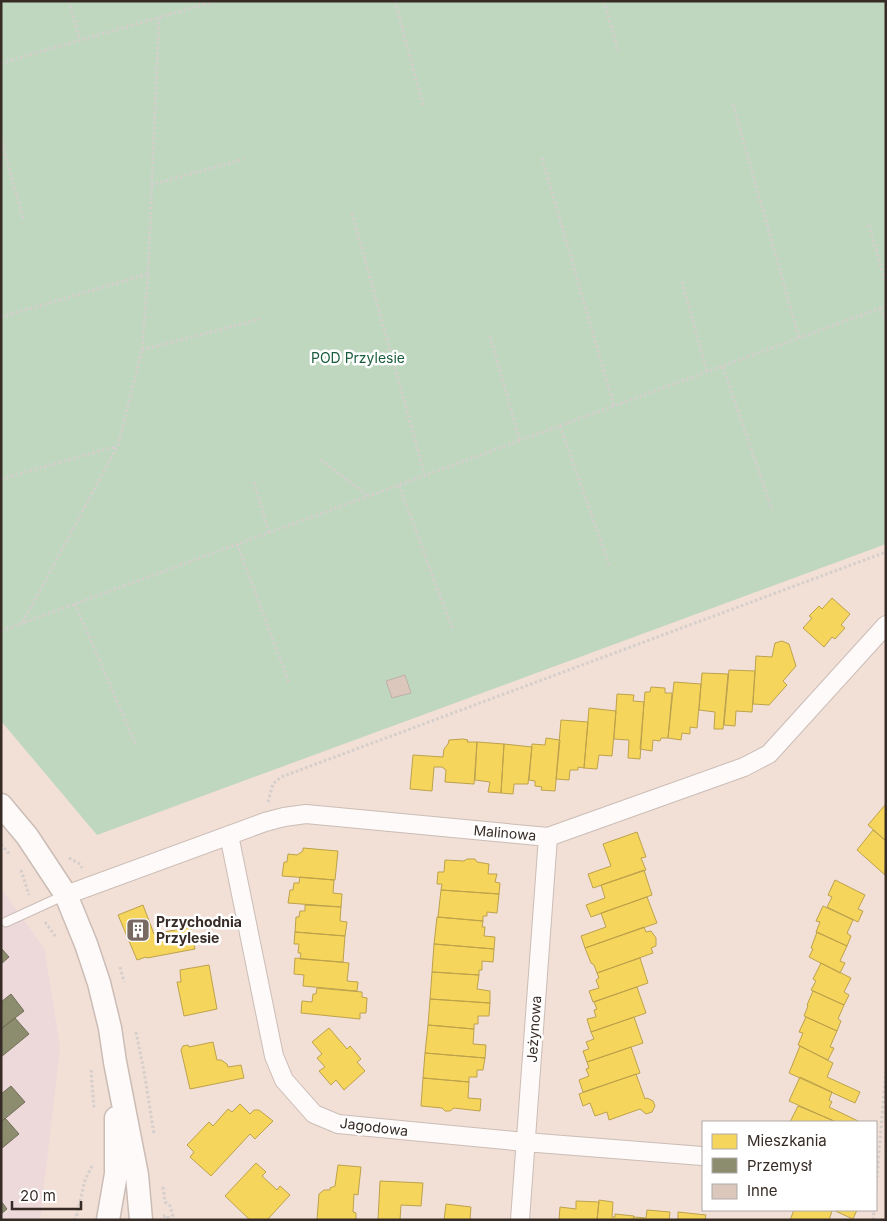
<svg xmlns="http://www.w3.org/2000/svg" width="887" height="1221" font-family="Inter,sans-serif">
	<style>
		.industrial { fill: #edd8da }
		.green { fill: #bfd7bf }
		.homes { fill: #f6d55c; stroke: #bda24c }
		.industry { fill: #8c8c6e; stroke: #726f58 }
		.building { fill: #dbc7bb; stroke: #beb0a8 }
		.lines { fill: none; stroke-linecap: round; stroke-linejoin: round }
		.service-casing { stroke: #cbbdb6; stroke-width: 11 }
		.minor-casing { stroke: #cbbdb6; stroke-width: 20 }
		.tertiary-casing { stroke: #cbbdb6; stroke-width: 25 }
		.path { stroke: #d4cfcc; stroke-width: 3; stroke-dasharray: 2.5 2.5; stroke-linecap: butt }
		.service { stroke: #fdfaf9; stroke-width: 9 }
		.minor { stroke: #fdfaf9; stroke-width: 18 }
		.tertiary { stroke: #fdfaf9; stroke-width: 22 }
		.labels { text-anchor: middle; stroke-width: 5; stroke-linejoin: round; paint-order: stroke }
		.park-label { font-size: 14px; fill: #1a5d3d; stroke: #fff }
		.street-label { font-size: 14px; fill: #372b25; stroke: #fff }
		.poi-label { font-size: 14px; font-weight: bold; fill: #372b25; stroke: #fff; text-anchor: start }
	</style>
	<rect width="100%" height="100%" fill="#f2dfd6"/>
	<path class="industrial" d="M1,889L44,948L60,1047L40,1220H1Z"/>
	<path class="green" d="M1,1H886V544L97,835L1,721Z"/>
	<path class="homes" d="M832,598L850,614L841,625L845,628L835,639L832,637L824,647L803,628L812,618L809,616L819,606L822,609Z
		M782,641L789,644L796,666L783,681L787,685L769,705L753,704L756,656L772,657L775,643Z
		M729,670L755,671L752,712L736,711L735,726L724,725Z
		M702,673L728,674L723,729H714L715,712L699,710Z
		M674,682L701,684L697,728L690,727V734L682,733L681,740L668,738Z
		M651,687L665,688V693H672L668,738H661L660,741L653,740L652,751L640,749L645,692H650Z
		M617,694L634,695L633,701L644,702L640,759L628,758L629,740L614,739Z
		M589,708L616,711L612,756L599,755L597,769L584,768Z
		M561,720L588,722L584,768L578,767V770H570L569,780L556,779Z
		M546,738L560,740L555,791L541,790L542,787L535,786V781L529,780L532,744L545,745Z
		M463,739L468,740L467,742H477L474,784L445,782L446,770L442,767H434L432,791L410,789L413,755L443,757L444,749L448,744L449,740Z
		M477,742L504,744L501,793L488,792L490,782L475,780Z
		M504,744L532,747L528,784H514L513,794L501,793Z
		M885,805L886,806V841L868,825Z
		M873,830L886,841L885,875L857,850Z
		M637,832L646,857L641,858L646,870L593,888L588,874L611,866L603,844Z
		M303,848L338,851L335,880L282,876L284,862H287L288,854L297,855L303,851Z
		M467,859H475L477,862L489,864L488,874H497L495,882L500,883L499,894L441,890L442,884H437L438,872H444L445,860L464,861Z
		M644,870L652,895L591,917L586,905L605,898L601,885Z
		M300,877L334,880L333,893L342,894L341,907L288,903L290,890H293L294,883H299Z
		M835,880L865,895L858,909L863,911L858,922L827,907L832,897L828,895Z
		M441,890L499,894L497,913L487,912V916H483V921L438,917Z
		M647,897L657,923L585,948L581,936L606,927L601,913Z
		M143,905L154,934L191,927L195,949L147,958L146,957L137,960L118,915Z
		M305,905L341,907L340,921L347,922L345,936L295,932L296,917H299L300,911H305Z
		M823,906L853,920L847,933L851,936L847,946L816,932L820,922L816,921Z
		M437,917L483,921L482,927H485L484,936L495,937L494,949L434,944Z
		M644,927L646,932L651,931L656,938V946L651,948L653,953L597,973L594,965L591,963L585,948Z
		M295,932L345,936L343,962L300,959L301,953H298L299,944H294Z
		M817,932L847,946L840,961L845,963L840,973L809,957L813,949L811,948Z
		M434,944L494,949L493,962L482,961V970H479V975L432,972Z
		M295,958L349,963L347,981L358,982L357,991L303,986L304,975L294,974Z
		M640,958L648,983L593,1002L589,991L599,988L596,980L599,978L597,973Z
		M821,963L851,978L844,992L849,995L844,1005L811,990L816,981L813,979Z
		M209,965L217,1009L184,1016L177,982H181L180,970Z
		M432,972L479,975L477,989L490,991V1003L430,999Z
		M637,987L646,1013L591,1032L587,1019L596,1017L594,1010L597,1009L594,1002Z
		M317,988L362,992V997L367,998L366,1013H360V1019L301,1013L302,1001L312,1002L313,994H316Z
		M813,991L844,1005L838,1019L841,1021L837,1031L804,1016L808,1006L807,1005Z
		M430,999L490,1003L489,1016H478V1024H474V1029L428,1025Z
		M634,1017L643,1043L587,1062L583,1051L589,1049L586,1042L594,1039L591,1032Z
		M806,1017L837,1031L830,1047L834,1048L828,1060L798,1045L803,1033L799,1032Z
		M428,1025L474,1029L473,1044L486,1045L485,1058L425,1053Z
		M329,1028L347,1049L350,1046L361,1059L357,1062L365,1071L344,1090L336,1080L331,1085L319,1071L325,1067L317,1058L322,1054L312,1042Z
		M213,1042L217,1060H221L227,1064L228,1067L241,1065L244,1078L190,1089L181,1050L183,1046L188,1045L189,1047Z
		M800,1046L833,1063L827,1077L860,1092L855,1103L789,1073Z
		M631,1047L640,1073L583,1092L579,1080L589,1076L586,1069L589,1068L587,1062Z
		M425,1053L485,1058L483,1070H477V1077H469V1082L423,1078Z
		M636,1074L645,1099L647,1098L653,1101L655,1106L652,1112L646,1114L640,1109L609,1120L607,1112L595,1116L590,1103L583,1106L579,1094Z
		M800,1077L832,1092L829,1100L832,1102L829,1107L858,1121L857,1122H836L789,1101Z
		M423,1078L469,1082L468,1098L481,1099L480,1111L454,1108L450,1111H445L442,1108L421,1106Z
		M240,1104L250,1114L254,1110H259L273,1121L255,1139L250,1134L211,1176L190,1157L194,1152L187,1145L209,1122L213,1126L228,1109L232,1112Z
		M798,1106L832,1120L831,1122H790Z
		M256,1163L266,1172L262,1176L277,1190L280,1186L290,1195L267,1220H250L225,1196Z
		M338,1165L361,1167L358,1195L354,1194L353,1212L356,1213V1220H317L319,1194L324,1190H330V1188L335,1186Z
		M380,1181L423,1183L421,1206L401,1205L400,1220H378Z
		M599,1200L613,1202L612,1217H615V1214L634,1216L633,1220H597Z
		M576,1201L599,1202L597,1220H559L560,1207L576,1209Z
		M446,1204L471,1207L470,1219L476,1220H444Z
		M647,1210L670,1212L669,1220H633L634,1217L646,1218Z
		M794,1210H830L832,1211L829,1220H790Z
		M833,1210H857L853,1219Z
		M678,1212L706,1215L705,1220H678Z"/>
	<path class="industry" d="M1,948L9,957L1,964Z
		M11,994L24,1011L1,1029V1002Z
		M15,1018L29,1034L1,1057V1029Z
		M11,1086L25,1102L1,1122V1094Z
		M5,1118L19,1134L1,1149V1122Z
		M1,1201L7,1209L1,1214Z"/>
	<path class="building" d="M405,675L411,693L392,698L386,681Z"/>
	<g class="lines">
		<g class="service-casing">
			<path id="service" d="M6,922L65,895"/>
		</g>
		<g class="minor-casing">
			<path id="minor" d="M229,835L274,1056L284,1080L314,1114L338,1124L525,1142L702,1156
				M66,895L265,822L284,817L306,814L548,837L744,767L769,754L886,625
				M520,1220L548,837"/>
		</g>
		<g class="tertiary-casing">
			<path id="tertiary" d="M1,805L27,836L66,895L86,944L99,983L110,1028L115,1062L137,1175L141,1220
				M108,1220L116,1174V1118"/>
		</g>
		<path class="path" d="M69,1L80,40
			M395,1L423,105
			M604,1L618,51
			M1,63L216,1
			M733,104L799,338
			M1,139L24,221
			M542,158L614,406
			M151,185L244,159
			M352,213L425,476
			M869,225L886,284
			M682,282L707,372
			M880,308L886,322
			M1,317L148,274
			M490,336L520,441
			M142,350L260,319
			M723,367L772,510
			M560,426L610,567
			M321,460L368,496
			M1,479L117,446
			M254,482L269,533
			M399,485L452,628
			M237,544L289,683
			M75,604L136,745
			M23,622L118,445L142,350L148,274L159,18
			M1,631L886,306
			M268,802L273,784L281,777L886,552
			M1,844L10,855
			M69,858L80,864L82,868
			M21,870L29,895
			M45,922L56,937
			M120,967L124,982
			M136,1032L144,1071L154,1134
			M91,1070L94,1109
			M163,1187L165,1202L170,1206L174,1220
			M876,1188L886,1070
			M163,1216H168V1220
			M74,1220L76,1218L85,1180L93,1164
			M873,1220L874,1210"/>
		<use href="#service" class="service"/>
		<use href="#minor" class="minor"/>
		<use href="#tertiary" class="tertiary"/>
	</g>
	<defs>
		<g id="building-square" transform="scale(1.25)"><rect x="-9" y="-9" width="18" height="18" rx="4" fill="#786a63" stroke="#fff"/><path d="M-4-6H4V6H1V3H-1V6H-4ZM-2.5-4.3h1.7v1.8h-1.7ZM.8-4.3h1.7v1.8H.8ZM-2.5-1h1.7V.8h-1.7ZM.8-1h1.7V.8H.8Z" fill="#fff"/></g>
	</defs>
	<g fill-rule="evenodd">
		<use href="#building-square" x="138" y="930"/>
	</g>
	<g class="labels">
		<g class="park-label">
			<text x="358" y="363">POD Przylesie</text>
		</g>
		<g class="street-label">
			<text transform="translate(505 833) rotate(5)" y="5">Malinowa</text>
			<text transform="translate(534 1029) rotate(-86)" y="5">Jeżynowa</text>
			<text transform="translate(374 1127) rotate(7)" y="5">Jagodowa</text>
		</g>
		<g class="poi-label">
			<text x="156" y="927">Przychodnia<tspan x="156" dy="16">Przylesie</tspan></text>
		</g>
	</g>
	<rect width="887" height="1221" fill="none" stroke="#372b25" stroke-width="5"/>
	<rect x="702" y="1121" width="175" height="90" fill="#ffffff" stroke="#afaaa8"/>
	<rect x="712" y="1134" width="25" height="15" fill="#f6d55c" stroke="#afaaa8"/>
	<text x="747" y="1146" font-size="15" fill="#372b25">Mieszkania</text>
	<rect x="712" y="1158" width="25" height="15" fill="#8c8c6e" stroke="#afaaa8"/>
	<text x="747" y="1171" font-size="15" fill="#372b25">Przemysł</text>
	<rect x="712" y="1184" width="25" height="15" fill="#dbc7bb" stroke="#afaaa8"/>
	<text x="747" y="1196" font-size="15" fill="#372b25">Inne</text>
	<path d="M12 1201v8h69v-8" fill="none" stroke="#372b25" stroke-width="2.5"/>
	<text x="20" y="1201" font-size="15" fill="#372b25" stroke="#ffffff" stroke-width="4" paint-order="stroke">20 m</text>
</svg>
